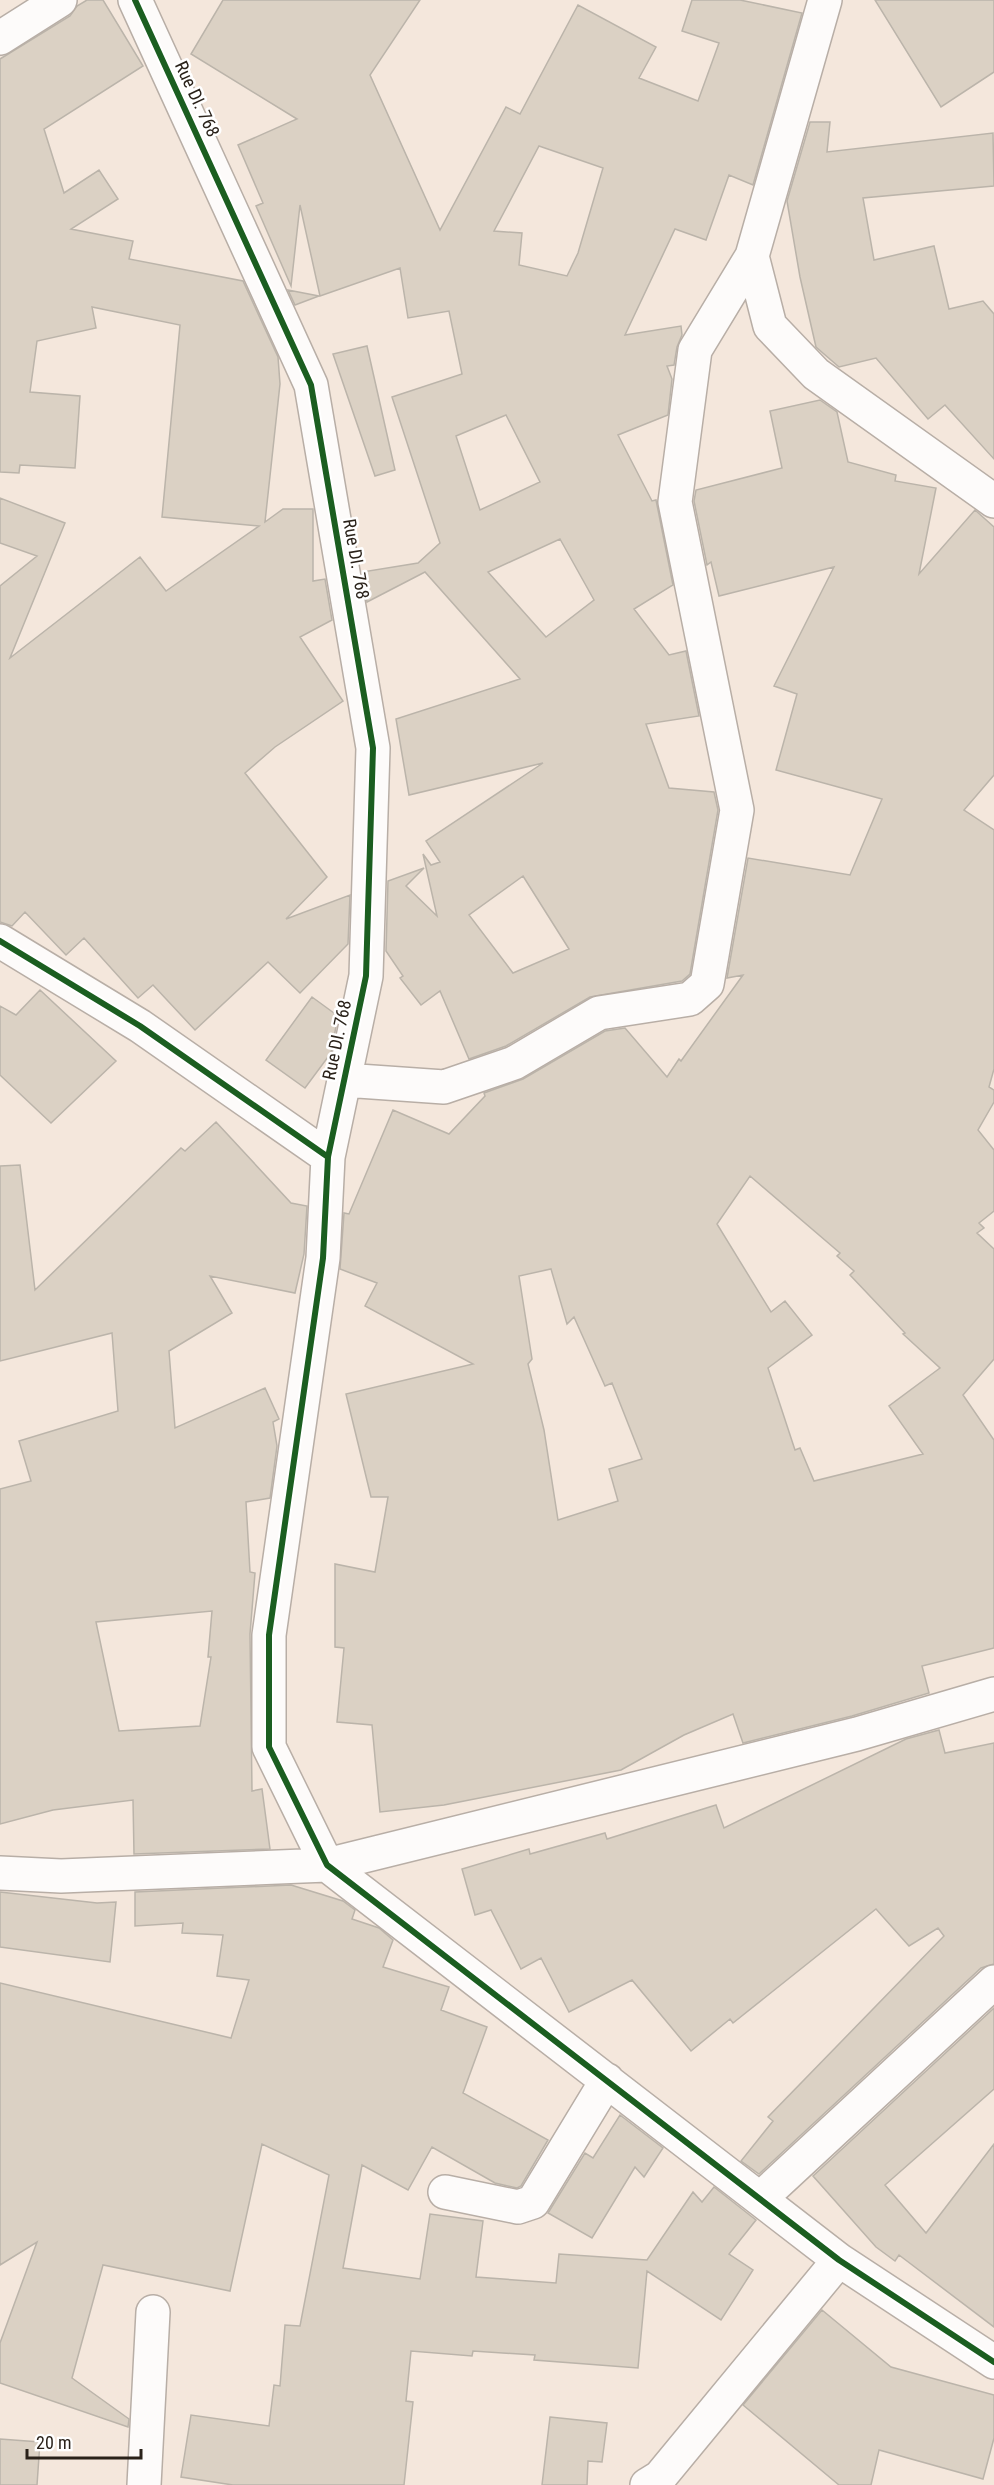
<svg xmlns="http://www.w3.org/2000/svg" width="994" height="2485" font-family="'Roboto Condensed',sans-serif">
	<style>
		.building { fill: #dbd1c4; stroke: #bbb4aa; stroke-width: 1.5; fill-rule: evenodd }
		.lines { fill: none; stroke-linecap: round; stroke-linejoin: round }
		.minor-casing { stroke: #b8aea6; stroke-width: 36 }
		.minor { stroke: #fdfbfa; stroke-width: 33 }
		.cycleway-casing { stroke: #fff; stroke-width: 10 }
		.cycleway { stroke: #1b5e20; stroke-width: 6 }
		.labels { text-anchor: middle; stroke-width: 5; stroke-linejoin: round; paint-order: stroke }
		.street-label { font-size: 18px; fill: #2a221a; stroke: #fff }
	</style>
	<rect width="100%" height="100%" fill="#f4e7dc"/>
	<path class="building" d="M87,0H103L143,66L44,129L64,193L99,170L118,199L71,229L133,241L129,259L243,281L278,357L280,384L265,522L283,509H313V581L325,579L332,620L300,637L343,701L275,747L245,773L327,877L286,919L350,895L348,944L300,993L268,962L195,1030L153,985L138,998L84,938L66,955L25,912L12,926L0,922V586L37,556L0,543V498L65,523L10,658L140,557L166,591L259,526L162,517L180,325L92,307L96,328L37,341L30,392L80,396L75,468L20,465L19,473L0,472V59L70,16L77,6Z
		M223,0H420L370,75L440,230L506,107L520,114L578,5L656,47L639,78L698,101L719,43L682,31L692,0H740L802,13L753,185L729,175L706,240L675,229L625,335L681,326L682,335L677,347L674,365L667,366L672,379L668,415L618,435L652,501L656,500L673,585L634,609L669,655L686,651L699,716L646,724L669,788L714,792L718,810L690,974L682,981L590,997L506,1046L469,1059L440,991L421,1005L400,978L403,976L386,951L388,881L424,868L406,886L437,916L423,854L431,865L440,862L426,841L543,763L409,795L396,719L520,679L425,572L367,602L362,572L418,563L440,543L392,397L462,374L449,311L408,318L400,268L320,296L300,205L291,286L256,206L263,203L238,145L297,119L191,54ZM539,146L603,168L578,253L567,276L519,265L522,233L494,231ZM506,415L540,482L480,510L456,436ZM560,539L594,600L546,637L488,572ZM523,876L569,949L513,973L469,915Z
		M875,0H994V72L941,107Z
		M810,122H830L827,152L993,133L994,186L863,198L874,260L934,246L949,309L983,301L994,314V459L945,405L928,419L876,358L839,367L816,347L800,277L787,201Z
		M288,290L319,296L295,305Z
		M367,346L395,470L375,476L333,354Z
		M820,400L837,412L848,462L896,475L895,481L936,488L919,574L975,510L994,527V775L964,810L994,830V1069L989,1087L994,1090V1102L978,1130L994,1150V1211L979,1223L984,1228L977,1233L994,1249V1359L963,1395L994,1440V1648L922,1666L929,1693L852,1716L743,1743L733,1714L684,1735L621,1770L444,1805L380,1812L372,1725L337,1722L344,1648L335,1647V1564L375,1572L388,1497H371L346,1394L473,1364L365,1306L377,1283L340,1269L344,1213L349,1214L393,1110L449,1134L485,1096L484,1093L523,1079L605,1031L625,1028L667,1077L679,1059L681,1061L743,975L727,978L748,858L850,875L882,799L776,770L797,694L774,686L834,567L719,596L711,562L707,565L694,501L696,490L782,468L770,411ZM750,1176L840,1253L837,1256L854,1271L850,1275L905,1333L903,1334L940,1368L889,1406L923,1454L814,1481L800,1448L795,1450L768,1368L812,1335L785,1301L771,1312L717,1224ZM551,1269L567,1324L574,1317L605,1386L612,1383L642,1459L609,1469L618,1501L558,1520L544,1430L528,1364L532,1359L519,1276Z
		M40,990L116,1061L51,1123L0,1075V1006L16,1015Z
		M312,997L338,1016L331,1053L305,1088L266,1060Z
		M216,1122L291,1203L307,1206L304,1254L295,1293L210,1276L232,1313L169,1351L175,1428L265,1388L279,1419L273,1422L277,1446L270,1498L246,1502L250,1572L255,1573L250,1634L252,1791L262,1789L270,1849L134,1854L133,1800L53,1810L0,1824V1489L31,1481L19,1441L118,1411L112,1333L0,1361V1166L20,1165L35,1290L181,1148L185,1151ZM212,1611L208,1657H211L200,1726L119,1731L96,1622Z
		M939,1730L945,1753L994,1743V1964L981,1968L759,2174L741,2161L773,2121L768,2117L944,1936L938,1928L909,1946L876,1909L733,2023L730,2019L691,2051L632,1980L569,2012L541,1958L521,1969L491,1910L475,1915L462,1869L529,1849L530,1854L605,1833L607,1839L716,1805L724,1828L906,1739Z
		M291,1885L343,1901L355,1910L352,1919L379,1928L393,1940L383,1967L449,1987L441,2010L487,2027L463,2093L548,2140L521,2186L517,2188L495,2183L432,2147L408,2190L362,2165L343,2268L420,2279L430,2214L483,2221L476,2277L556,2283L559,2254L647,2260L693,2192L702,2202L714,2187L756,2220L729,2254L753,2270L721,2320L647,2271L638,2368L534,2360L535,2355L473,2351L472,2356L411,2351L406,2401L413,2402L404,2485H233L181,2477L191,2415L269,2426L274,2385L280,2386L285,2325L300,2326L329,2175L262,2144L230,2291L103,2265L72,2378L129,2419L128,2427L0,2383V2343L37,2242L0,2265V1983L231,2038L249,1980L217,1976L223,1935L182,1933L183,1923L135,1926V1892Z
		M0,1892L97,1903L116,1902L110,1962L0,1947Z
		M994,2008V2089L885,2185L926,2233L994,2144V2327L899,2255L895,2261L876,2247L813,2176Z
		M620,2115L663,2148L644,2177L635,2167L592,2238L548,2213L585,2153L593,2158Z
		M822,2310L891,2367L994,2395V2438L983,2479L879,2450L871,2485H839L743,2405Z
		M550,2417L607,2423L602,2462L588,2461L587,2485H542Z
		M0,2439L40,2442L37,2485H0Z"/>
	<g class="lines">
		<g class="minor-casing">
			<path id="minor" d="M135,0L311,385L373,748L366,976L328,1157
				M825,0L752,256L770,326L816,374L994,501
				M0,38L60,0
				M0,941L140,1026L328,1157L323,1258L269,1635V1747L327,1865L839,2260L994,2362
				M344,1080L444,1087L514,1063L599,1013L690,999L707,984L737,810L675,502L695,350L752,256
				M0,1873L61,1876L327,1865L857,1734L994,1694
				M445,2192L518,2207L533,2202L607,2080
				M761,2198L994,1982
				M144,2485L153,2312
				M647,2485L660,2477L839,2260"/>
		</g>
		<use href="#minor" class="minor"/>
		<g class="cycleway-casing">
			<path id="cycleway" d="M135,0L311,385L373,748L366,976L328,1157
				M0,941L140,1026L328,1157L323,1258L269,1635V1747L327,1865L839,2260L994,2362"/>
		</g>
		<use href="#cycleway" class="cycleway"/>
	</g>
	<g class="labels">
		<g class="street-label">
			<text transform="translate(197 99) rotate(65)" y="6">Rue DI. 768</text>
			<text transform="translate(356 559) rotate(80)" y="6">Rue DI. 768</text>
			<text transform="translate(337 1040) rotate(-78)" y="6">Rue DI. 768</text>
		</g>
	</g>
	<path d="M27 2449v9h114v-9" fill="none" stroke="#2a221a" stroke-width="3"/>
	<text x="36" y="2449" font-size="18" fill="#2a221a" stroke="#ffffff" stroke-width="4.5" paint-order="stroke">20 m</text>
</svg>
